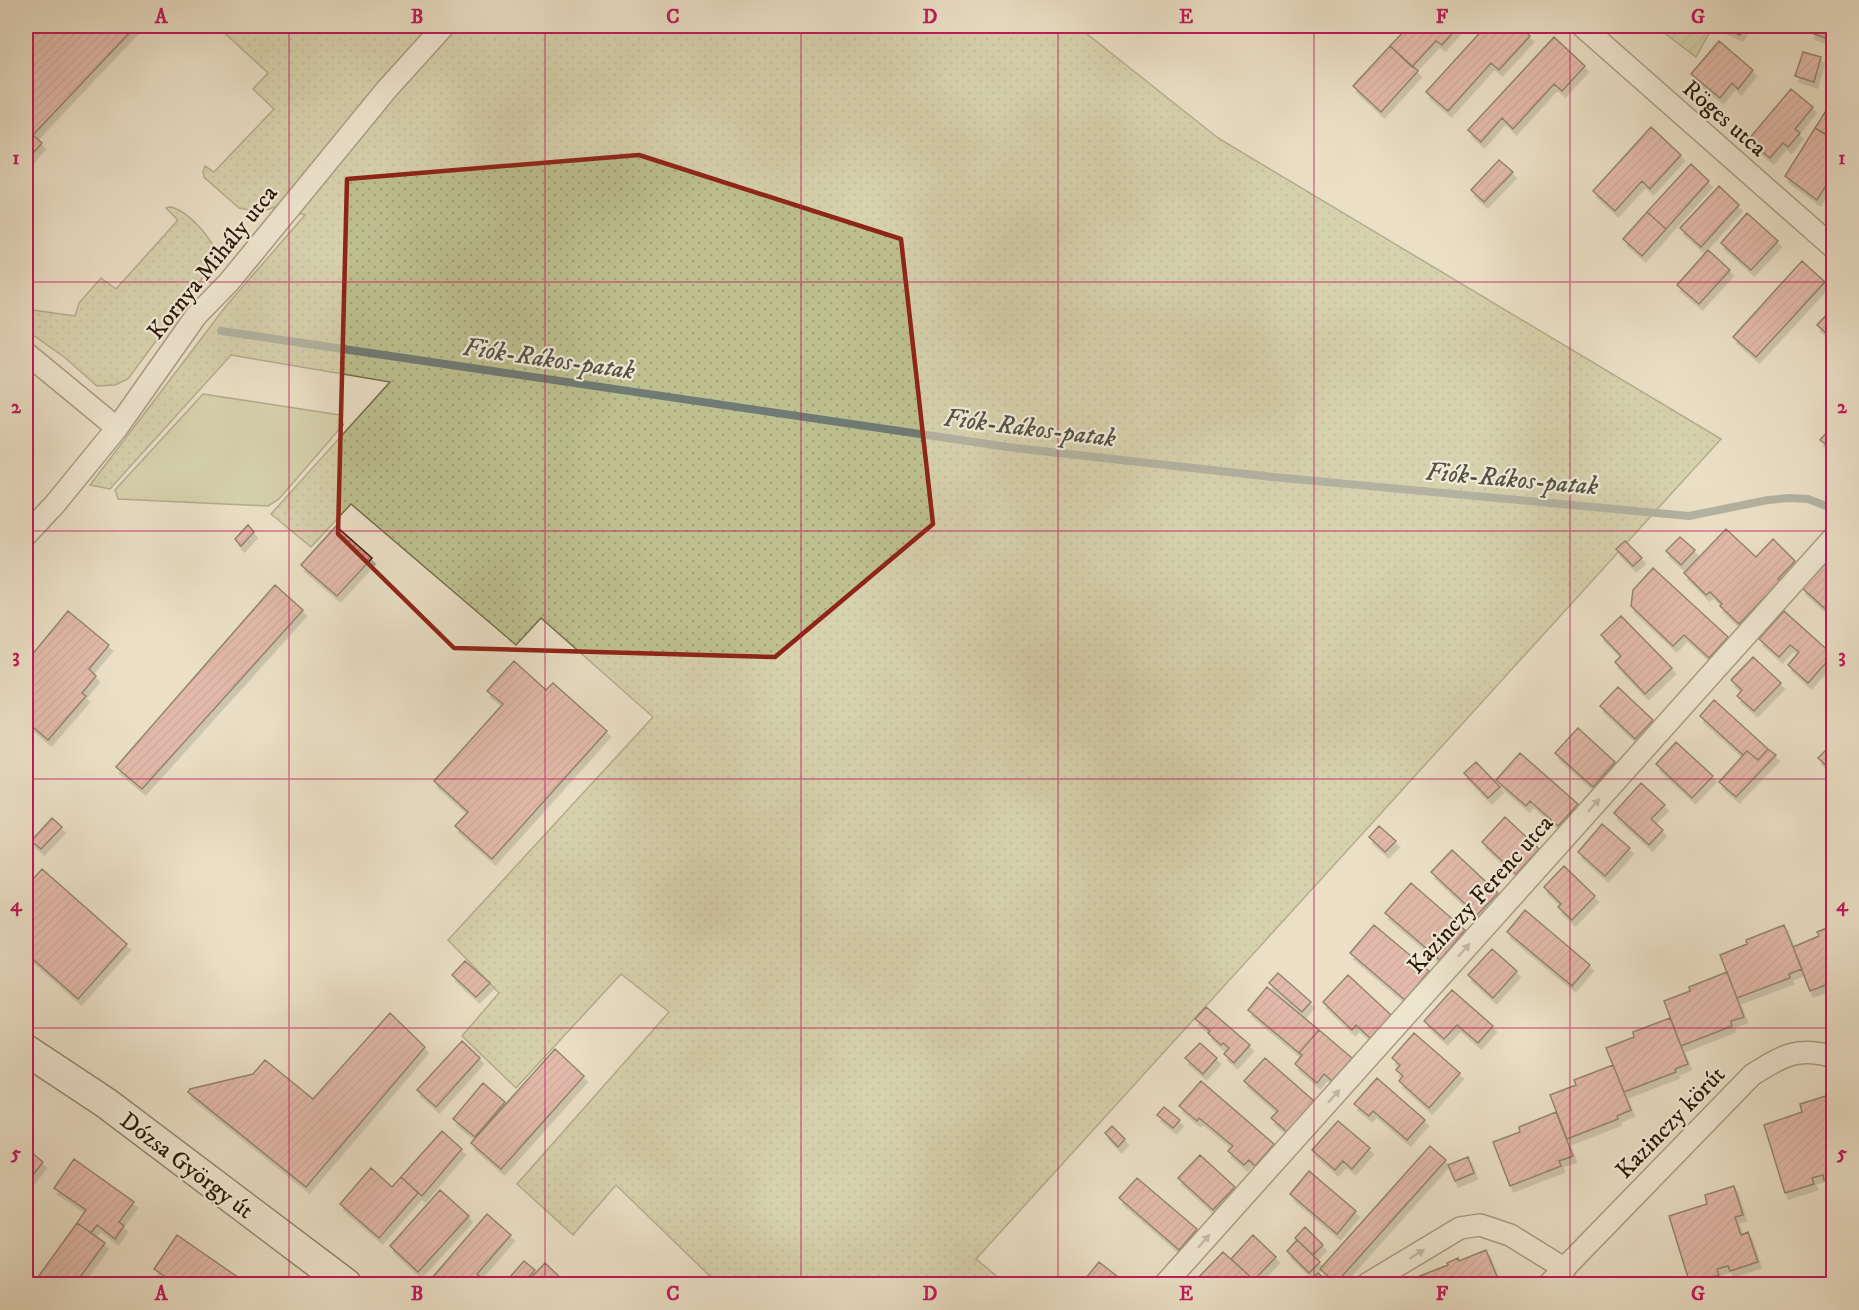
<svg xmlns="http://www.w3.org/2000/svg" width="1859" height="1310" font-family="'IM FELL DW Pica',serif">
	<style>
		.grass { fill: url(#grass-dots); stroke: #746e4a; stroke-width: 1.5 }
		.park { fill: #bec090; stroke: #746e4a; stroke-width: 1.5 }
		.garden { fill: url(#garden-furrows); stroke: #746e4a; stroke-width: 1.5 }
		.lines { fill: none; stroke-linecap: round; stroke-linejoin: round }
		.stream { stroke: #6f7b74; stroke-width: 8 }
		.building { fill: url(#building-hatch); stroke: #2b1b05; stroke-width: 1.5; filter: url(#shadow) }
		.minor-casing { stroke: #5b4c35; stroke-width: 24 }
		.secondary-casing { stroke: #2b1b05; stroke-width: 33 }
		.minor { stroke: #f2ebda; stroke-width: 21 }
		.secondary { stroke: #f2ebda; stroke-width: 30 }
		.oneway { fill: #988d7a }
		.marked { fill: none; stroke: #8f2418; stroke-width: 4.5; stroke-linejoin: round }
		.grid { fill: none; stroke: #c2185b; stroke-width: 1.5; stroke-opacity: 0.55 }
		.labels { text-anchor: middle; stroke-width: 4.5; stroke-linejoin: round; paint-order: stroke }
		.street-label { font-size: 24px; fill: #2b1b05; stroke: #f2ebda }
		.water-label { font-size: 26px; font-style: italic; fill: #535346; stroke: #f2ebda }
		.neatline { fill: none; stroke: #c2185b; stroke-width: 2 }
		.grid-label { font-size: 20px; text-anchor: middle; font-weight: bold; fill: #c2185b }
	</style>
	<defs>
		<pattern id="grass-dots" width="8" height="8" patternUnits="userSpaceOnUse" patternTransform="scale(1.5)"><rect width="8" height="8" fill="#bec090"/><path d="M2 2h.1M6 6h.1" fill="none" stroke="#a3a47b" stroke-width="1.8" stroke-linecap="round"/></pattern>
		<pattern id="garden-furrows" width="10" height="10" patternUnits="userSpaceOnUse" patternTransform="scale(1.5)"><rect width="10" height="10" fill="#bec090"/><path d="M-1 1l2-2M0 10L10 0M9 11l2-2" fill="none" stroke="#a3a47b"/></pattern>
		<pattern id="building-hatch" width="6" height="6" patternUnits="userSpaceOnUse" patternTransform="scale(1.5)"><rect width="6" height="6" fill="#da8c88"/><path d="M-1 1l2-2M0 6l6-6M5 7l2-2" fill="none" stroke="#b1726d"/></pattern>
		<filter id="shadow"><feDropShadow dx="3.5" dy="6" stdDeviation="0" flood-color="#0004"/></filter>
	</defs>
	<rect width="100%" height="100%" fill="#ebe0c6"/>
	<filter id="stains"><feTurbulence type="fractalNoise" baseFrequency=".00333" numOctaves="4"/><feColorMatrix values="0 0 0 0 .2 0 0 0 0 .09 0 0 0 0 .02 0 0 0 .5 -.17"/></filter>
	<radialGradient id="worn" r=".72"><stop offset=".6" stop-color="#630" stop-opacity="0"/><stop offset="1" stop-color="#630" stop-opacity=".3"/></radialGradient>
	<path class="grass" d="M217,26H1077L1218,138L1721,439L976,1259L1006,1284H718L616,1185L573,1235L517,1184L669,1012L621,974L516,1088L462,1036L499,993L448,940L653,717L541,618L516,645L351,504L311,547L271,514L390,382L231,355L110,489L90,485L226,306L305,215L275,207L260,212L239,208L204,177L203,172L205,166L214,172L274,109L253,89L268,73Z
		M169,207C185,207 217,242 217,258L128,379L115,385L97,386L64,357L26,330V309L75,316L79,303L101,278L116,289L178,220L166,208Z"/>
	<path class="park" d="M203,394L340,415L343,425L279,499L268,506L118,499L115,490Z"/>
	<path class="garden" d="M1655,26H1713L1696,57Z"/>
	<g class="lines">
		<path class="stream" d="M221,331L1015,448L1273,477L1689,516L1768,500L1790,498L1808,499L1834,509"/>
	</g>
	<path class="building" d="M26,26H136L33,135L42,143L26,161Z
		M1409,26H1459L1442,45L1436,41L1412,67L1390,46Z
		M1486,26H1519L1530,36L1499,70L1491,63L1448,111L1426,92Z
		M1726,26H1744L1740,35L1724,28Z
		M1814,26H1834V41L1811,33Z
		M1554,37L1585,66L1562,91L1554,84L1513,129L1502,118L1481,142L1468,130Z
		M1719,41L1753,70L1738,89L1732,83L1720,98L1691,74Z
		M1390,46L1418,71L1381,112L1353,86Z
		M1803,52L1821,57L1814,82L1795,76Z
		M1791,89L1813,107L1795,129L1800,133L1788,147L1783,143L1770,158L1748,140Z
		M1834,98V133L1831,138L1815,128Z
		M1651,127L1681,155L1650,189L1642,181L1615,211L1593,191Z
		M1815,128L1834,139V173L1817,200L1785,176Z
		M1499,160L1513,172L1484,202L1471,190Z
		M1691,164L1709,181L1666,229L1647,212Z
		M1719,186L1739,205L1701,247L1680,228Z
		M1834,198V216L1826,211Z
		M1647,212L1666,229L1642,256L1623,239Z
		M1747,213L1778,241L1751,270L1721,243Z
		M1708,250L1730,270L1699,304L1677,285Z
		M1802,261L1825,282L1756,357L1733,337Z
		M1834,307V340L1817,325Z
		M1828,431L1834,436V451L1820,440Z
		M248,525L254,532L241,546L235,539Z
		M336,526L372,558L337,596L301,565Z
		M1726,529L1756,557L1773,539L1795,561L1778,579L1780,581L1739,624L1720,606L1722,604L1710,592L1706,595L1684,573Z
		M1680,537L1695,550L1681,565L1666,551Z
		M1625,541L1642,558L1633,566L1616,549Z
		M1826,562L1834,568V612L1831,614L1802,588Z
		M1653,568L1728,637L1709,658L1684,635L1673,646L1631,606L1633,590Z
		M275,585L303,610L142,789L116,767Z
		M68,611L109,645L89,669L96,676L82,693L86,696L48,740L26,721V662Z
		M1784,611L1833,655L1808,683L1788,665L1799,652L1790,645L1779,657L1759,639Z
		M1621,616L1672,668L1645,694L1615,662L1621,656L1601,635Z
		M1753,657L1781,683L1754,711L1737,696L1742,690L1731,680Z
		M514,661L546,690L553,683L607,731L492,859L455,826L468,812L434,781L503,704L487,691Z
		M1618,687L1653,720L1635,739L1600,706Z
		M1714,700L1768,749L1758,760L1747,751L1743,755L1700,716Z
		M1834,720V773L1818,758L1829,747L1827,744L1826,728Z
		M1578,728L1615,762L1593,787L1555,753Z
		M1676,742L1713,776L1692,798L1656,764Z
		M1768,749L1776,755L1736,797L1719,782L1747,751L1758,760Z
		M1520,753L1578,804L1558,826L1530,801L1526,806L1496,780Z
		M1476,762L1500,787L1488,798L1464,773Z
		M1641,783L1665,805L1651,819L1663,830L1649,845L1614,813Z
		M1505,817L1539,849L1516,874L1482,842Z
		M52,818L62,827L41,849L31,841Z
		M1602,824L1630,848L1605,876L1578,852Z
		M1379,826L1396,841L1385,852L1369,837Z
		M1452,850L1498,893L1477,915L1431,872Z
		M1564,866L1595,896L1572,920L1558,907L1561,904L1544,887Z
		M42,869L127,944L78,999L26,953V887Z
		M1411,883L1465,930L1440,960L1385,913Z
		M1525,910L1590,965L1572,986L1507,932Z
		M1374,925L1429,971L1405,1000L1350,953Z
		M1784,925L1802,969L1789,974L1790,978L1737,998L1720,955L1747,944L1746,940Z
		M1834,925V982L1810,991L1793,947L1819,936L1817,932Z
		M1492,949L1517,971L1493,998L1468,975Z
		M465,961L490,983L476,997L452,975Z
		M1727,972L1744,1017L1731,1021L1732,1026L1681,1046L1664,1001L1690,991L1689,987Z
		M1278,973L1311,1002L1302,1012L1269,983Z
		M1348,975L1391,1015L1370,1038L1356,1025L1352,1030L1323,1002Z
		M1267,987L1319,1030L1299,1053L1248,1010Z
		M1452,990L1493,1026L1478,1043L1457,1025L1444,1039L1424,1021Z
		M1206,1007L1250,1045L1234,1063L1224,1054L1229,1048L1223,1043L1221,1045L1208,1033L1210,1031L1195,1019Z
		M390,1013L425,1047L306,1187L188,1092L190,1089L253,1074L265,1060L313,1099Z
		M1670,1018L1688,1064L1675,1069L1676,1072L1624,1092L1606,1048L1634,1037L1633,1032Z
		M1319,1030L1352,1058L1332,1081L1324,1074L1317,1083L1295,1064L1302,1055L1299,1053Z
		M1414,1033L1460,1073L1429,1108L1399,1081L1403,1076L1396,1070L1400,1065L1392,1058Z
		M462,1041L480,1058L436,1107L417,1090Z
		M1200,1043L1217,1058L1203,1074L1185,1058Z
		M555,1049L584,1076L501,1169L471,1143Z
		M1265,1058L1314,1101L1287,1132L1271,1118L1278,1111L1244,1081Z
		M1613,1065L1631,1110L1617,1116L1618,1119L1567,1139L1550,1095L1576,1085L1574,1080Z
		M1377,1078L1425,1120L1407,1140L1373,1111L1369,1116L1354,1104Z
		M1201,1081L1274,1144L1255,1166L1249,1160L1244,1165L1228,1151L1233,1146L1199,1118L1197,1121L1179,1106Z
		M483,1083L505,1102L475,1137L453,1119Z
		M1829,1095L1834,1110V1125L1830,1126L1834,1136V1177L1824,1180L1823,1175L1812,1178L1814,1184L1785,1193L1764,1125L1802,1112L1800,1104Z
		M1164,1107L1180,1120L1173,1128L1157,1115Z
		M1556,1112L1573,1156L1559,1161L1561,1166L1510,1186L1493,1142L1520,1132L1519,1127Z
		M1338,1121L1370,1148L1352,1169L1343,1161L1335,1170L1312,1150Z
		M1112,1126L1125,1139L1118,1147L1105,1133Z
		M442,1131L462,1149L422,1196L401,1177Z
		M1430,1146L1446,1160L1336,1283L1320,1269Z
		M26,1148L43,1162L26,1184Z
		M1200,1155L1235,1187L1213,1210L1178,1178Z
		M1468,1157L1474,1173L1455,1181L1448,1165Z
		M74,1159L134,1202L119,1222L124,1226L115,1239L97,1225L91,1233L77,1223L86,1210L54,1188Z
		M371,1168L392,1187L401,1177L418,1193L379,1238L340,1204Z
		M1309,1171L1356,1211L1337,1234L1290,1194Z
		M1137,1178L1197,1229L1179,1250L1119,1198Z
		M1734,1186L1743,1215L1735,1217L1741,1235L1748,1232L1758,1262L1730,1271L1728,1266L1717,1269L1719,1275L1690,1284L1669,1216L1707,1204L1705,1195Z
		M440,1190L469,1216L418,1272L390,1246Z
		M487,1214L511,1235L477,1274L485,1281L483,1284H437L431,1279Z
		M77,1223L105,1243L75,1284H33Z
		M1305,1227L1323,1245L1313,1255L1295,1238Z
		M177,1235L239,1278L234,1284H176L154,1269Z
		M1253,1235L1276,1257L1254,1280L1231,1259Z
		M1297,1240L1320,1262L1309,1273L1287,1251Z
		M1486,1250L1500,1284H1424L1420,1276L1448,1265L1447,1263L1458,1258L1459,1261Z
		M1223,1252L1254,1280L1258,1284H1201L1196,1280Z
		M524,1261L535,1270L522,1284H518L510,1277Z
		M1099,1262L1127,1284H1081Z
		M545,1263L567,1284H525Z
		M1318,1273L1330,1284H1307Z"/>
	<g class="lines">
		<g class="minor-casing">
			<path id="minor" d="M1582,26L1834,248
				M26,353L117,428
				M26,535L55,504L117,428L196,316L229,282L387,89L444,26
				M1165,1284L1834,537
				M1367,1284L1460,1228L1480,1225L1510,1235L1565,1269
				M1549,1284L1752,1075C1782,1056 1797,1046 1834,1057"/>
		</g>
		<g class="secondary-casing">
			<path id="secondary" d="M26,1050L106,1103L346,1284"/>
		</g>
		<use href="#minor" class="minor"/>
		<use href="#secondary" class="secondary"/>
	</g>
	<defs><path id="oneway-solid" d="M-6-.8H1V-3.2L6.5 0L1 3.2V.8H-6Z" transform="scale(1.5)"/></defs>
	<g class="oneway">
		<use href="#oneway-solid" transform="translate(1594 805) rotate(-48)"/>
		<use href="#oneway-solid" transform="translate(1464 950) rotate(-48)"/>
		<use href="#oneway-solid" transform="translate(1334 1096) rotate(-48)"/>
		<use href="#oneway-solid" transform="translate(1204 1241) rotate(-48)"/>
		<use href="#oneway-solid" transform="translate(1417 1254) rotate(-32)"/>
	</g>
	<path d="M0 0H1859V1310H0ZM639,155L901,239L933,524L775,657L454,648L338,534L347,179Z" fill="#ebe0c6" fill-opacity=".55" fill-rule="evenodd"/>
	<path class="marked" d="M639,155L901,239L933,524L775,657L454,648L338,534L347,179Z"/>
	<path class="grid" d="M289,26V1284M545,26V1284M801,26V1284M1058,26V1284M1314,26V1284M1570,26V1284M26,282H1834M26,531H1834M26,779H1834M26,1028H1834"/>
	<g class="labels">
		<g class="street-label">
			<text transform="translate(1725 118) rotate(41)" y="8">Röges utca</text>
			<text transform="translate(212 262) rotate(-51)" y="8">Kornya Mihály utca</text>
			<text transform="translate(1480 894) rotate(-48)" y="8">Kazinczy Ferenc utca</text>
			<text transform="translate(1670 1122) rotate(-46)" y="8">Kazinczy körút</text>
			<text transform="translate(187 1165) rotate(37)" y="8">Dózsa György út</text>
		</g>
		<g class="water-label">
			<text transform="translate(549 358) rotate(8)" y="9">Fiók-Rákos-patak</text>
			<text transform="translate(1030 427) rotate(7)" y="9">Fiók-Rákos-patak</text>
			<text transform="translate(1512 478) rotate(5)" y="9">Fiók-Rákos-patak</text>
		</g>
	</g>
	<rect width="1859" height="1310" fill="none" stroke="#ebe0c6" stroke-width="66"/>
	<rect x="33" y="33" width="1793" height="1244" class="neatline"/>
	<g class="grid-label">
		<text x="161" y="23">A</text>
		<text x="417" y="23">B</text>
		<text x="673" y="23">C</text>
		<text x="930" y="23">D</text>
		<text x="1186" y="23">E</text>
		<text x="1442" y="23">F</text>
		<text x="1698" y="23">G</text>
		<text x="16" y="164">1</text>
		<text x="1842" y="164">1</text>
		<text x="16" y="413">2</text>
		<text x="1842" y="413">2</text>
		<text x="16" y="662">3</text>
		<text x="1842" y="662">3</text>
		<text x="16" y="911">4</text>
		<text x="1842" y="911">4</text>
		<text x="16" y="1159">5</text>
		<text x="1842" y="1159">5</text>
		<text x="161" y="1300">A</text>
		<text x="417" y="1300">B</text>
		<text x="673" y="1300">C</text>
		<text x="930" y="1300">D</text>
		<text x="1186" y="1300">E</text>
		<text x="1442" y="1300">F</text>
		<text x="1698" y="1300">G</text>
	</g>
	<rect width="100%" height="100%" filter="url(#stains)"/>
	<rect width="100%" height="100%" fill="url(#worn)"/>
</svg>
